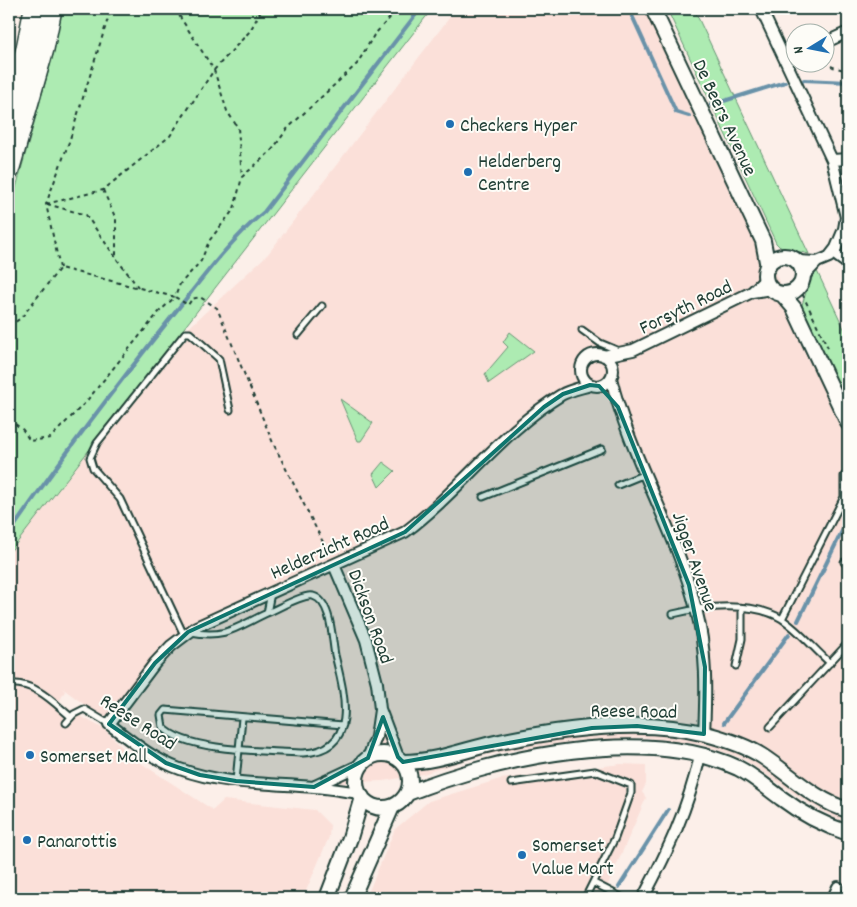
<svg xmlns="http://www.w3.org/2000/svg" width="857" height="907" font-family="Dekko,sans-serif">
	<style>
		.built { fill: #fbe0d9 }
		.green { fill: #adebb2; stroke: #669473 }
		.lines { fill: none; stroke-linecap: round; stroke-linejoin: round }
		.stream { stroke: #6992a9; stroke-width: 4 }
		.lane-casing { stroke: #1f3d34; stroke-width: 9 }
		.street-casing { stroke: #1f3d34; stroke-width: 14 }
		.secondary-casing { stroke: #1f3d34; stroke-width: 18 }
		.highway-casing { stroke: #1f3d34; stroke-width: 22 }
		.path { stroke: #1f3d34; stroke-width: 2; stroke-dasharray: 4 4; stroke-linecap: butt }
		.lane { stroke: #fdfcf7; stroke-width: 5 }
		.street { stroke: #fdfcf7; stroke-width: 10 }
		.secondary { stroke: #fdfcf7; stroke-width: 14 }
		.highway { stroke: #fdfcf7; stroke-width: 19 }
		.marked { fill: #0f766e; fill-opacity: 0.2; stroke: #0f766e; stroke-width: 4; stroke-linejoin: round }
		.poi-dot { fill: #1f6fb2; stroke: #fdfcf7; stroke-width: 2 }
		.labels { text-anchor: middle; stroke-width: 4; stroke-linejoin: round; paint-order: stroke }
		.street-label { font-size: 20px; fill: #1f3d34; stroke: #fdfcf7 }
		.poi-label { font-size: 20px; fill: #1f3d34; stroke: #fdfcf7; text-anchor: start }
	</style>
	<rect width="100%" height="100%" fill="#fcefe9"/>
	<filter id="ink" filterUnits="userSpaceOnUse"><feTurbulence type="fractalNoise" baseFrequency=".02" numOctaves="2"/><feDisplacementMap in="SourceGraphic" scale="10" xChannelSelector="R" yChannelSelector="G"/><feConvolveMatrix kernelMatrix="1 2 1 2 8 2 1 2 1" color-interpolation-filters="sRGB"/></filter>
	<g filter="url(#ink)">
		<path class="built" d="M456,9H651L848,428V822L835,818L805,801L742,758L703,745L642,737L576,741L496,753L469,759L423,774L383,781L280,785L215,777L153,755L62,688L65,691L58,704L104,729L133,758L213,810L224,800L315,810L330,825L329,837L303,898H9V552L180,336L268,254Z
			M621,764L646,765V784L642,792L646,798L602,898H366L395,829L429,801L500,779Z"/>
		<path class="green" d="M61,9H432L9,553V213L54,51Z
			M667,9H694L809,254L780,247L776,243Z
			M816,269L848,337V408L801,308L807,289Z
			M510,332L534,351L489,383L485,374L508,347L503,342Z
			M340,399L373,423L361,441H358Z
			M383,462L395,471L379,487L373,474Z"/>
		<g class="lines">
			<path class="stream" d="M629,9L676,112L689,116
				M804,80L848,82
				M711,105L785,82
				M9,534C59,461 113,390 169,320C199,283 227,243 264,212L420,9
				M798,621L848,519
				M724,723L789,634
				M619,887L668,810"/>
			<g class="lane-casing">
				<path id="lane" d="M582,330L600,343L619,351
					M298,335L322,306
					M618,485L645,474
					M483,497L602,449
					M844,562L848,566
					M267,613C277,609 303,594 313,596C332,601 332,641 335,655C344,692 361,750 303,753C270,751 185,752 163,727L161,715L165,710L343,725
					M673,614C704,606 753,601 782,619C800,631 814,649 830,663
					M782,619L844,497V476
					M191,632C225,639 237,627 267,613L271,593
					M184,635L120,499L93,468L90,458L97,443L185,333H190L219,359L230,410
					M736,666L742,639V608
					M9,684C35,682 52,701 71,717
					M66,723L74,714L84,709L109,724
					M770,727L848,643
					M236,781L242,718
					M511,783L595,771L631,785V793L615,838L585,898
					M594,883L623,898"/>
			</g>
			<g class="street-casing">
				<path id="street" d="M761,9L832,160L846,217L844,229L836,248L829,257L817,262L797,261
					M824,43L848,32
					M832,160L848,159
					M833,253L848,264
					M803,277L817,262
					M752,292L766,279
					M581 370a16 16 0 1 1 32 0a16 16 0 1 1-32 0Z
					M604,356L633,350L752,292L772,289
					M611,378C630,458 676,529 696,609C707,650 706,692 704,734
					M334,565L366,640L377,683L380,709L398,757
					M368,758L376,737L380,710
					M315,786L362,764
					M359,793C344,791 329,788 314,787C269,783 223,785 180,769C154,760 131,741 109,724L155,663L171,646L196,627L405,532C460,491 502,431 561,395C570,390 581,388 590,385
					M643,898C668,851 688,809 700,756
					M833,898L838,887"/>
			</g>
			<g class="secondary-casing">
				<path id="secondary" d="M653,9L763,241L768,267
					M765 275a19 19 0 1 1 38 0a19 19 0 1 1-38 0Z
					M782,294L794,308L848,423
					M356 781a27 27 0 1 1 54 0a27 27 0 1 1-54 0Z
					M403,762C435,762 464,750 495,743C559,729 642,717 706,734C725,739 745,745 762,756C791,775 814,800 848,810
					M408,793C498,757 646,725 738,768C754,776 767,788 781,798C802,814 824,825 848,833
					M327,898L350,838L362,797
					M352,898L392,807"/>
			</g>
			<g class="highway-casing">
				<path id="highway" d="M9,108L26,48L34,9
					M9,171L44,49L52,9"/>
			</g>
			<path class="path" d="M175,9L214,70L227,111L238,128L242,177
				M824,62L833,67L848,71
				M103,190L116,219V258L138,287
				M46,204L103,190L170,136L214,70L250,31L262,9
				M47,204L86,215L116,258
				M60,268L46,204L69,142L111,9
				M799,287L828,348
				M9,326L21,318L60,268L175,297L180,284L201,261L209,241L234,209L242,177L272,150L288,128L357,64L374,35L398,9
				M9,419L23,430L30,441L50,438L85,403L159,312L175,297L188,305L192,299L200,297L217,308L273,443L329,554"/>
			<use href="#lane" class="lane"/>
			<use href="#street" class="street"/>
			<use href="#secondary" class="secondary"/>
			<use href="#highway" class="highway"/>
		</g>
	</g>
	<path class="marked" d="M590,385L599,386L618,407L689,585L705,667L704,734L637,726L592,728L403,762L398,757L383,717L368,758L314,787L236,781L200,775L166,763L109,724L155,663L188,632L405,532L544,407L563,394Z"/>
	<g class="poi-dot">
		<circle cx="450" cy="124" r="5"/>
		<circle cx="468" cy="172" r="5"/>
		<circle cx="30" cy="755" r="5"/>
		<circle cx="27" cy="840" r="5"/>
		<circle cx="522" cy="855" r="5"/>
	</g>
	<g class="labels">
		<g class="street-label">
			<text transform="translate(726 117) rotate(65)" y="7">De Beers Avenue</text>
			<text transform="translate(685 306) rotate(-26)" y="7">Forsyth Road</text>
			<text transform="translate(329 547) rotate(-24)" y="7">Helderzicht Road</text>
			<text transform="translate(696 561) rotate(71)" y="7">Jigger Avenue</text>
			<text transform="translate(372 616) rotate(70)" y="7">Dickson Road</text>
			<text transform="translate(634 710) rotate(1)" y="7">Reese Road</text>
			<text transform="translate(139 721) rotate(33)" y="7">Reese Road</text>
		</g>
		<g class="poi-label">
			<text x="460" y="131">Checkers Hyper</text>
			<text x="478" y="167">Helderberg<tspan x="478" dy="23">Centre</tspan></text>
			<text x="40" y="762">Somerset Mall</text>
			<text x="37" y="847">Panarottis</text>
			<text x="532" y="851">Somerset<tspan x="532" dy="23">Value Mart</tspan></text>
		</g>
	</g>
	<rect width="857" height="907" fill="none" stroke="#fdfcf7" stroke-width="30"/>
	<rect x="15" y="15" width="827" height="877" fill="none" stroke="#1f3d34" stroke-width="2" filter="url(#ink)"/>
	<g transform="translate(810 48) rotate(260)"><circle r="24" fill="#fdfcf7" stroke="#a4b0a9"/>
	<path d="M0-4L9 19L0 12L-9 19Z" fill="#1f6fb2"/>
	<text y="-8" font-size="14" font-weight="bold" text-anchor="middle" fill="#1f3d34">N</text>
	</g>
</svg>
